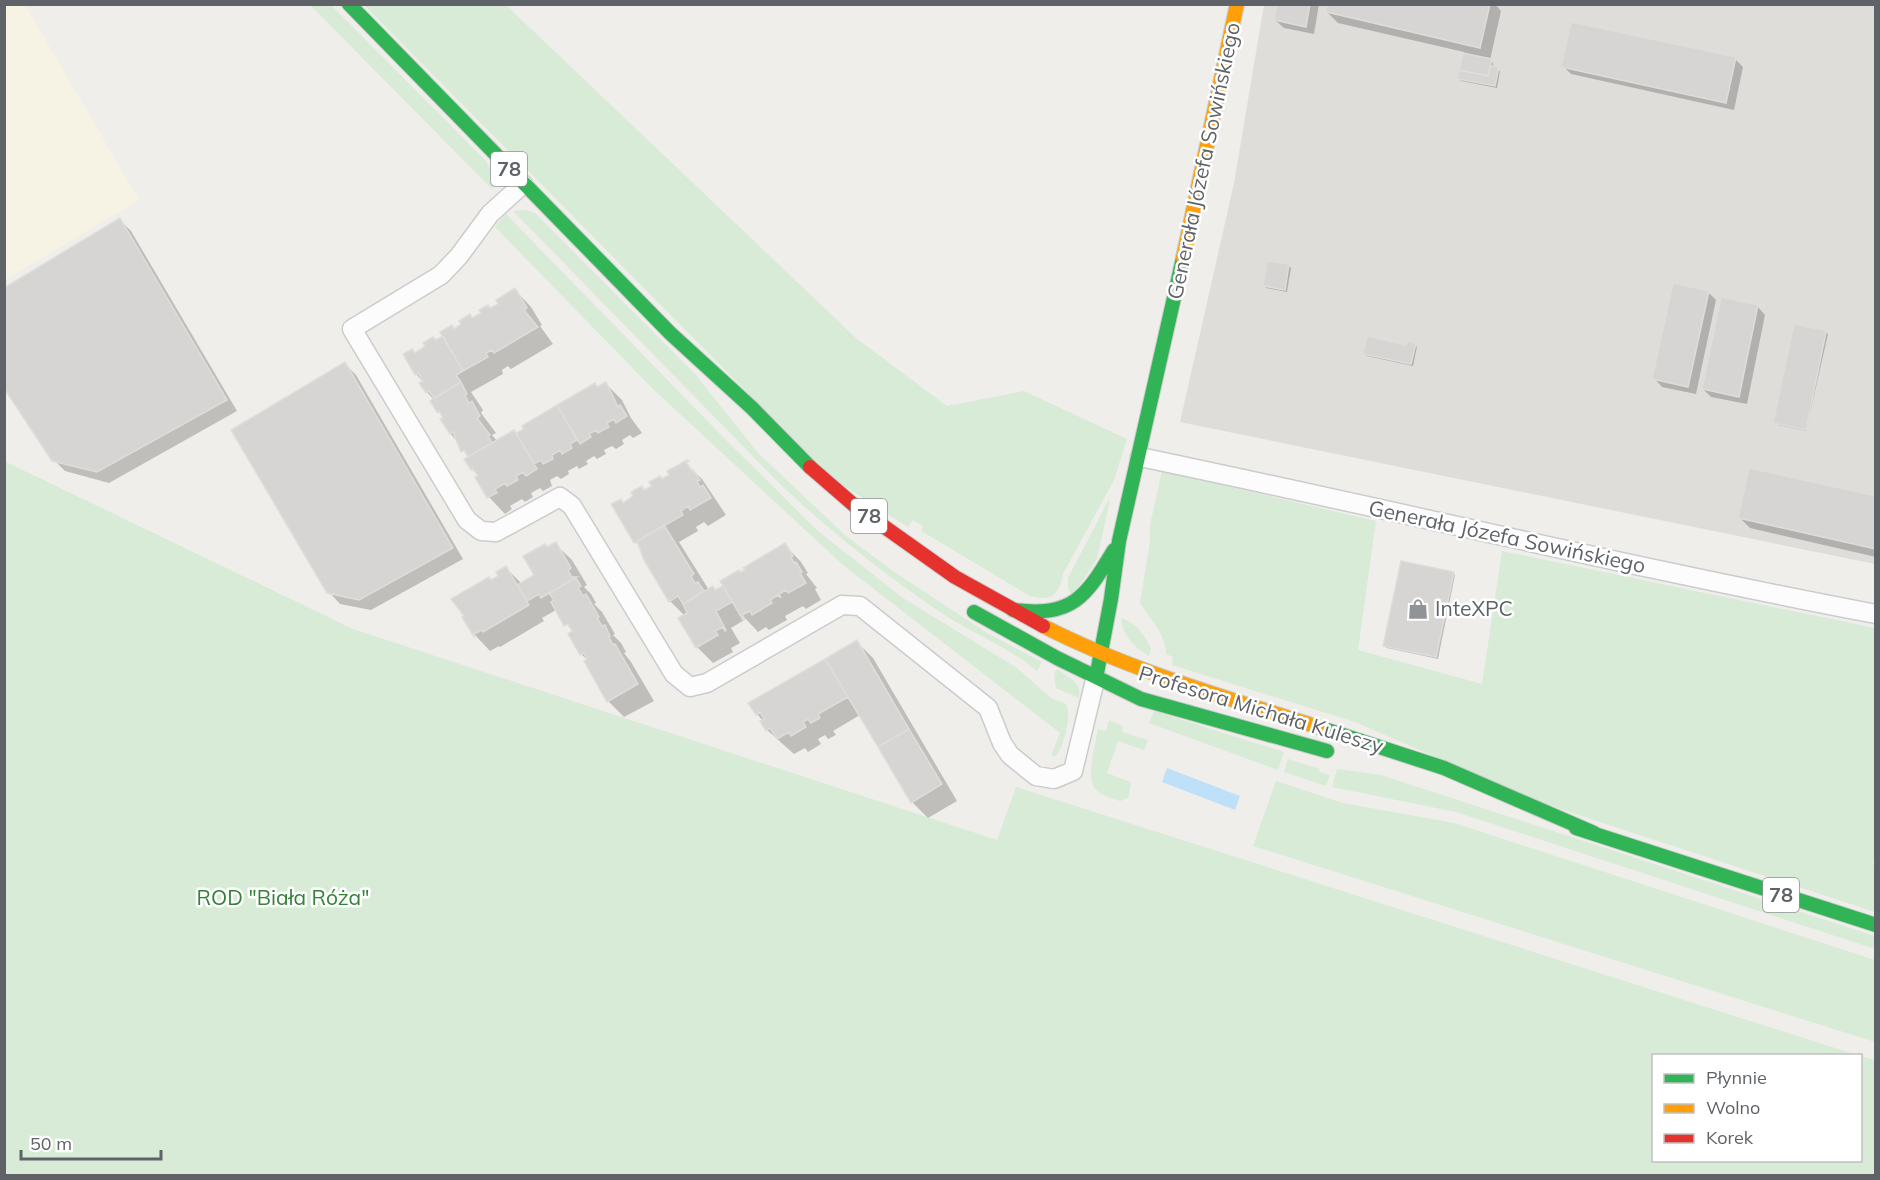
<svg xmlns="http://www.w3.org/2000/svg" width="1880" height="1180" font-family="Mulish,sans-serif">
	<style>
		.commercial { fill: #f7f3e4 }
		.industrial { fill: #dfddda }
		.green { fill: #d8ebd6 }
		.water { fill: #bfe0f9 }
		.shadow { fill: #0003 }
		.building { fill: #d6d5d3; stroke: #deddd9; stroke-width: 1.5 }
		.lines { fill: none; stroke-linecap: round; stroke-linejoin: round }
		.street-casing { stroke: #cbcccc; stroke-width: 21 }
		.fast-casing { stroke: #cacacb; stroke-width: 16 }
		.slow-casing { stroke: #cacacb; stroke-width: 16 }
		.jam-casing { stroke: #cacacb; stroke-width: 16 }
		.street { stroke: #fdfcfc; stroke-width: 18 }
		.fast { stroke: #30b455; stroke-width: 14 }
		.slow { stroke: #ff9f0a; stroke-width: 14 }
		.jam { stroke: #e5322d; stroke-width: 14 }
		.labels { text-anchor: middle; stroke-width: 5; stroke-linejoin: round; paint-order: stroke }
		.shield { fill: #fff; stroke: #8f9295; stroke-width: 1.5 }
		.shield-label { font-size: 20px; font-weight: bold; fill: #5f6368 }
		.street-label { font-size: 21px; fill: #5f6368; stroke: #fff }
		.poi-label { font-size: 21px; fill: #5f6368; stroke: #fff; text-anchor: start }
		.park-label { font-size: 21px; fill: #348238; stroke: #fff }
	</style>
	<rect width="100%" height="100%" fill="#efeeea"/>
	<path class="commercial" d="M4,5H25L139,200L5,280Z"/>
	<path class="industrial" d="M1264,5H1875V564L1180,422L1234,183Z"/>
	<path class="green" d="M310,5H331L486,161L493,175V190Z
		M364,5H506L856,338L947,406L1024,391L1127,439L1114,480L1063,574C1059,595 1051,602 1030,596L921,531L923,526L913,520L908,527L832,478Z
		M525,210L535,213L695,374L758,453L846,536L893,571L987,633L1042,662L1037,671C1010,648 976,635 946,616C886,576 832,533 780,484L513,211Z
		M506,214L724,438L819,532L903,598L1017,668L1051,698L1066,704C1072,715 1064,746 1056,756H1051L1060,733L843,565L653,389L495,227Z
		M4,461L353,629L997,840L1016,787L1860,1056H1654V1160H1860V1056L1875,1060V1175H5Z
		M1162,471L1376,521L1358,650L1482,684L1502,551L1875,628L1876,846L1873,864L1875,865V912L1539,802L1355,722L1172,665L1173,657L1166,654C1165,632 1151,621 1140,603L1150,542V525Z
		M1110,500L1097,559L1072,597L1068,588V578L1108,501Z
		M1121,618C1137,623 1144,634 1151,649L1149,656C1134,647 1122,635 1121,618Z
		M1057,669C1068,677 1082,682 1079,698L1056,688L1054,674Z
		M1154,711L1284,752L1278,770L1149,723Z
		M1109,720L1123,726L1122,732L1148,740L1144,750L1118,741L1107,773L1130,782L1131,785L1128,798L1120,801C1111,798 1099,795 1094,787C1086,776 1096,742 1098,729L1106,731Z
		M1288,759L1320,769L1319,772L1330,775L1326,786L1284,772Z
		M1337,769L1381,775L1875,936V949L1456,812L1332,787Z
		M1276,781L1343,803L1454,823L1875,960V1042L1253,846Z"/>
	<path class="water" d="M1167,768L1240,796L1235,810L1162,782Z"/>
	<path class="shadow" d="M1278,4H1319L1314,34L1284,28L1275,20Z
		M1329,4H1495L1501,11L1490,60L1493,63L1492,68L1500,71L1497,88L1461,81L1459,78L1464,52L1338,23L1327,12Z
		M1735,59L1743,67L1734,110L1571,74L1563,66Z
		M120,220L131,231L237,411L109,483L65,471L54,460Z
		M1289,266L1291,268L1287,292L1266,288L1264,286Z
		M515,290L531,307L542,325L540,326L553,344L511,369L508,366L502,370L503,374L471,392L483,410L481,413L496,433L492,435L498,442L525,430L524,426L595,384L598,388L605,383L622,400L631,418L642,433L633,438L630,435L622,440L624,444L616,449L612,446L604,450L606,454L597,459L594,456L586,461L588,464L579,469L577,466L568,471L569,474L561,479L557,476L550,480L552,486L543,491L540,488L531,493L533,497L525,502L522,499L510,506L512,509L505,514L489,497L477,478L479,476L472,469L470,458L451,434L445,418L438,411L434,400L427,392L423,382L416,374L405,355L415,354L500,304Z
		M1708,292L1716,300L1696,394L1662,387L1654,378Z
		M1757,306L1765,315L1747,404L1711,397L1703,389Z
		M1825,332L1828,334L1806,431L1778,425L1776,423Z
		M1415,345L1417,347L1413,366L1367,356L1365,354Z
		M345,364L356,375L463,559L371,610L340,604L329,592Z
		M685,463L702,479L726,515L708,526L704,522L696,527L698,531L679,542L709,590L716,591L785,545L801,562L808,573L806,574L817,588L815,589L821,600L806,609L803,606L785,616L787,620L769,630L766,627L758,632L746,619L731,628L740,643L731,648L733,652L713,663L697,647L685,616L670,601L641,547L635,542L624,504L662,481Z
		M1876,498V557L1750,528L1739,517Z
		M555,544L572,560L587,585L584,587L591,594L596,603L594,604L602,612L615,634L613,635L621,643L626,652L624,653L631,662L654,701L624,717L608,701L588,660L581,654L573,632L556,610L542,618L544,621L500,647L499,646L490,651L474,634L464,618L491,582L500,576L506,568L522,584L536,575L548,549Z
		M1453,573L1455,575L1438,659L1387,648L1384,645Z
		M857,642L873,658L957,801L928,818L912,802L860,715L833,731L836,735L828,739L825,735L818,739L821,744L808,752L805,748L794,754L767,730L763,721L757,714Z"/>
	<path class="building" d="M1277,4H1310L1306,27L1274,20Z
		M1327,4H1490L1480,48L1326,12Z
		M1571,22L1736,57L1726,103L1561,67Z
		M1463,53L1492,59L1488,76L1459,70Z
		M1490,66L1499,67L1495,86L1457,79L1459,70L1488,76Z
		M120,218L227,400L97,472L52,461L4,388V288Z
		M1267,261L1289,264L1285,290L1263,286Z
		M1673,283L1709,291L1688,387L1652,379Z
		M515,288L527,308L524,310L538,327L494,353L492,350L486,353L488,357L463,371L440,332L452,325L454,329L461,324L459,321L470,314L472,318L481,313L479,310L488,305L490,308L498,304L496,300Z
		M1721,297L1758,305L1739,397L1702,389Z
		M1794,324L1828,331L1826,332L1806,430L1773,423Z
		M443,336L463,371L456,375L461,382L434,398L429,391L426,393L419,383L423,381L418,373L415,375L403,354L412,349L415,353L425,346L423,343L433,337L436,340Z
		M1367,336L1406,345L1407,341L1416,343L1411,364L1363,354Z
		M345,362L453,548L359,600L327,593L231,430Z
		M461,382L467,394L465,395L469,403L472,401L480,416L477,418L490,435L488,436L492,443L468,457L464,450L461,452L453,432L450,434L440,419L443,418L439,411L437,412L430,401Z
		M606,382L618,407L620,405L627,416L616,423L614,419L607,423L609,427L598,433L596,430L589,434L591,437L580,444L557,405L595,383L597,387Z
		M557,405L577,440L570,444L572,448L562,454L560,450L552,455L553,459L543,464L541,460L534,464L516,433L524,429L522,426Z
		M514,430L537,469L526,476L523,472L516,476L518,480L507,486L505,483L495,489L497,493L487,498L475,477L478,476L473,468L471,470L464,459Z
		M687,460L689,461L686,462L692,471L693,470L700,480L697,481L700,487L703,485L711,498L690,510L688,506L681,511L683,515L634,543L611,504L621,499L623,503L633,496L631,492L642,486L644,490L652,486L649,482L660,476L662,479L669,475L667,471Z
		M1749,468L1876,496V549L1738,518Z
		M664,525L694,574L691,576L695,583L698,582L704,591L683,604L678,596L669,602L644,560L637,541Z
		M556,542L571,568L568,571L572,577H577L541,598L539,594L527,601L517,585L534,575L523,556L545,544L547,547Z
		M785,543L793,556L791,557L794,563L796,562L802,572L800,573L806,583L788,593L786,590L779,594L781,598L778,595L770,600L772,603L752,615L750,611L742,615L745,619L743,620L720,581L739,570L741,572L745,570L743,568Z
		M1401,561L1454,572L1436,657L1383,646Z
		M506,566L529,605L483,632L482,630L474,634V637L462,617L464,616L451,599L489,577L491,580L498,576L496,572Z
		M576,578L581,586L578,588L583,596L586,594L599,617L597,618L602,626L605,625L610,636L609,637L613,645L615,644L638,684L607,702L584,661L587,659L584,653L580,655L568,634L572,631L568,624L564,626L551,602L554,600L549,593Z
		M713,586L715,590L723,586L732,602L716,611L726,630L725,631L723,627L715,631L718,635L696,648L678,618L687,613L683,604Z
		M857,640L909,729L878,747L825,659Z
		M825,659L848,697L818,714L820,718L811,723L808,719L803,722L806,727L791,736L789,732L777,739L770,728L766,731L760,721L764,719L760,712L756,715L748,703Z
		M909,729L942,784L911,803L878,747Z"/>
	<g class="lines">
		<g class="street-casing">
			<path id="street" d="M523,184L490,214L459,256L441,275L352,329L467,520L481,531L496,532L560,497L572,506L674,674L690,687L707,683L842,605L860,606L988,708L1002,743L1010,755L1026,768L1036,776L1054,779L1073,771L1096,676
				M1140,457C1385,508 1629,567 1876,614"/>
		</g>
		<g class="fast-casing">
			<path id="fast" d="M349,4L670,333L752,408L810,467
				M1013,610C1073,617 1085,598 1114,550
				M974,612L1057,658L1141,699L1327,751
				M1097,673L1111,599L1119,541L1183,258
				M1321,728L1444,768L1594,833
				M1576,828L1876,925"/>
		</g>
		<g class="slow-casing">
			<path id="slow" d="M1183,258L1237,4
				M1043,626C1131,671 1228,698 1321,728"/>
		</g>
		<g class="jam-casing">
			<path id="jam" d="M810,467L855,506L955,577L1043,626"/>
		</g>
		<use href="#street" class="street"/>
		<use href="#fast" class="fast"/>
		<use href="#slow" class="slow"/>
		<use href="#jam" class="jam"/>
	</g>
	<defs>
		<g id="shop-bare" transform="scale(1.62)"><path d="M-5-2.5h2.3a2.7 3.5 0 0 1 5.4 0H5L5.5 6h-11ZM-1.5-2.5h3a1.5 2.3 0 0 0-3 0Z" fill="#919496" stroke="#fff" stroke-width="2.5" paint-order="stroke"/></g>
	</defs>
	<g fill-rule="evenodd">
		<use href="#shop-bare" x="1418" y="609"/>
	</g>
	<g class="labels">
		<g class="shield">
			<rect x="491" y="152" width="36" height="34" rx="4.5"/>
			<rect x="851" y="499" width="36" height="34" rx="4.5"/>
			<rect x="1763" y="878" width="36" height="34" rx="4.5"/>
		</g>
		<g class="shield-label">
			<text x="509" y="176">78</text>
			<text x="869" y="523">78</text>
			<text x="1781" y="902">78</text>
		</g>
		<g class="street-label">
			<text transform="translate(1204 161) rotate(-78)" y="7">Generała Józefa Sowińskiego</text>
			<text transform="translate(1507 537) rotate(12)" y="7">Generała Józefa Sowińskiego</text>
			<text transform="translate(1261 710) rotate(17)" y="7">Profesora Michała Kuleszy</text>
		</g>
		<g class="poi-label">
			<text x="1435" y="616">InteXPC</text>
		</g>
		<g class="park-label">
			<text x="283" y="905">ROD "Biała Róża"</text>
		</g>
	</g>
	<rect width="1880" height="1180" fill="none" stroke="#5f6368" stroke-width="12"/>
	<rect x="1652" y="1054" width="210" height="108" fill="#ffffff" stroke="#bfc1c3" stroke-width="1.5"/>
	<rect x="1664" y="1074" width="30" height="9" fill="#30b455" stroke="#bfc1c3" stroke-width="1.5"/>
	<text x="1706" y="1084" font-size="18" fill="#5f6368">Płynnie</text>
	<rect x="1664" y="1104" width="30" height="9" fill="#ff9f0a" stroke="#bfc1c3" stroke-width="1.5"/>
	<text x="1706" y="1114" font-size="18" fill="#5f6368">Wolno</text>
	<rect x="1664" y="1134" width="30" height="9" fill="#e5322d" stroke="#bfc1c3" stroke-width="1.5"/>
	<text x="1706" y="1144" font-size="18" fill="#5f6368">Korek</text>
	<path d="M21 1150v9h140v-9" fill="none" stroke="#5f6368" stroke-width="3"/>
	<text x="30" y="1150" font-size="18" fill="#5f6368" stroke="#ffffff" stroke-width="4.5" paint-order="stroke">50 m</text>
</svg>
